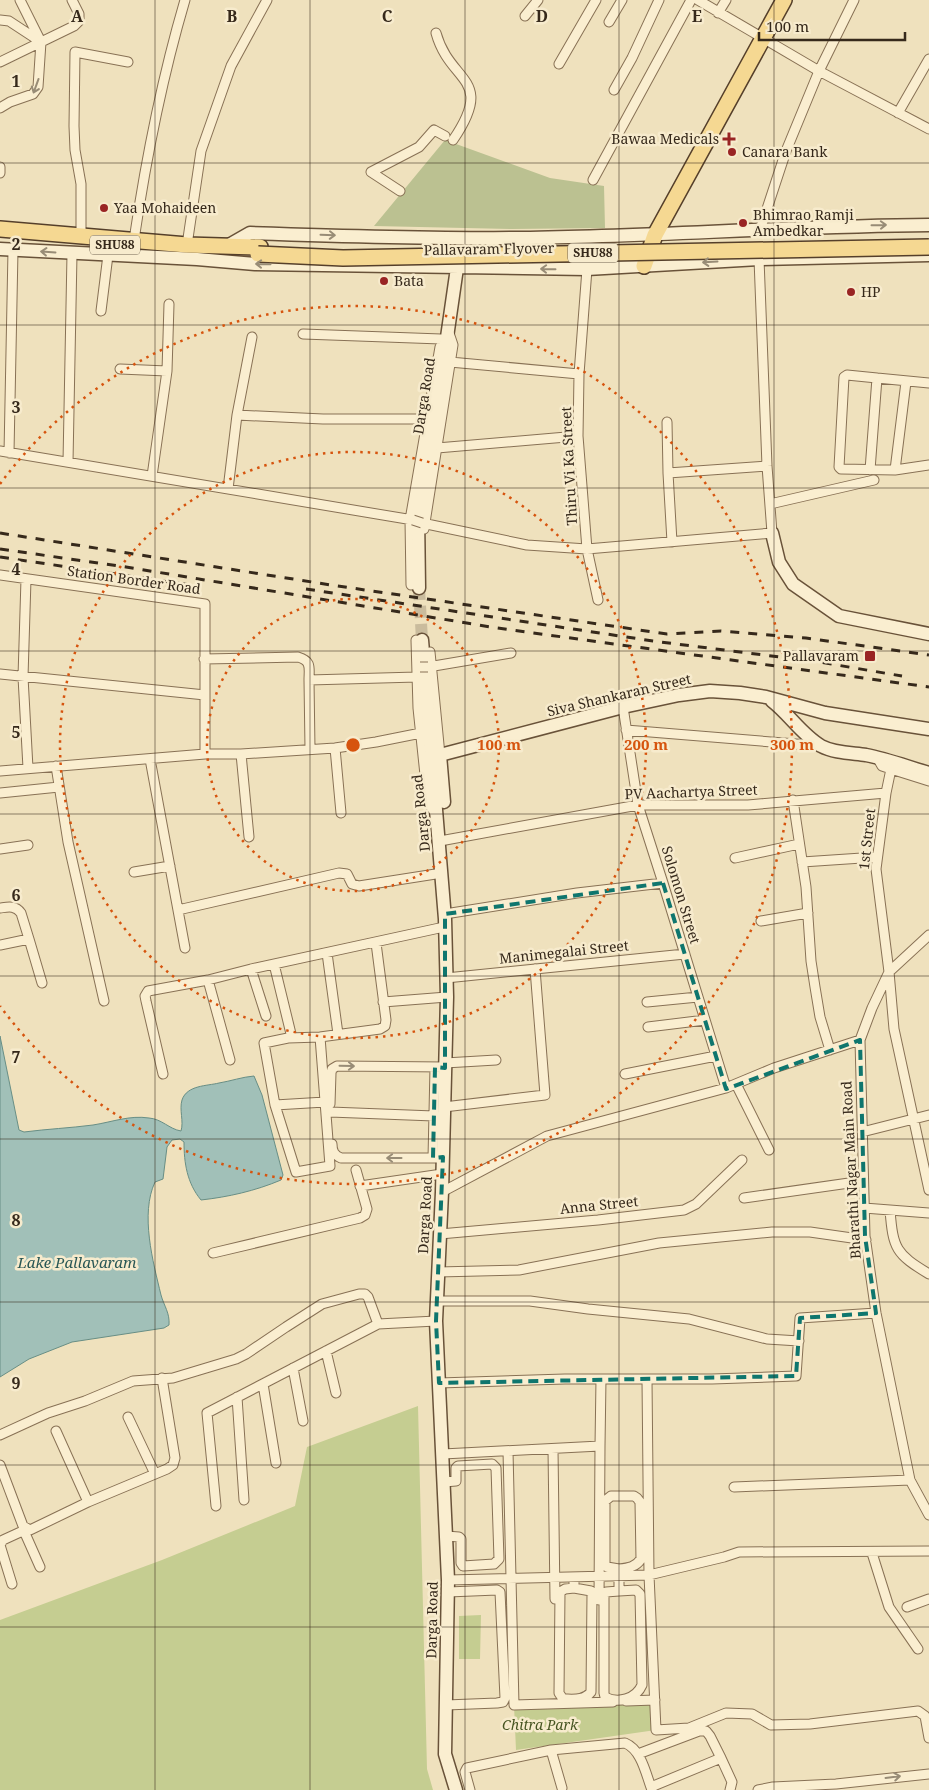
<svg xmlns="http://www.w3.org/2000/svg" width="929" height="1790" font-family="'Noto Serif',serif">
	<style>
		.green { fill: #c5cd91 }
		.cemetery { fill: #bbc191 }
		.water { fill: #a1c0b8; stroke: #688e85 }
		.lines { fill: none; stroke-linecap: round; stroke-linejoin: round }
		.secondary-tunnel { stroke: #cabc9d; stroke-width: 12; stroke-dasharray: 12 6; stroke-linecap: butt }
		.street-casing { stroke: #887155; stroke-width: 11 }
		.secondary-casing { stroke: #695239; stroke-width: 15 }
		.primary-casing { stroke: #553f2a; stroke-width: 18 }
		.street { stroke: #faeed0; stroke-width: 9 }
		.secondary { stroke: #faeed0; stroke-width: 12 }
		.primary { stroke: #f5d892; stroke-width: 15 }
		.rail { stroke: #36291b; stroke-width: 3; stroke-dasharray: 9 9; stroke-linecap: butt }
		.street-bridge-casing { stroke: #887155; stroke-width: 11; stroke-linecap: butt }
		.primary-bridge-casing { stroke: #553f2a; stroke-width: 18; stroke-linecap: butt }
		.street-bridge { stroke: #faeed0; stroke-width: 9 }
		.primary-bridge { stroke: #f5d892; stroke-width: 15 }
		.oneway { stroke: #988c76 }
		.marked { fill: none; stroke: #0f766e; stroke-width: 4; stroke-dasharray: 10 6; stroke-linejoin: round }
		.grid { fill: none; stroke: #36291b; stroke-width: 1; stroke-opacity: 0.55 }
		.ring { fill: none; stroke: #d6540e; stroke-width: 2.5; stroke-dasharray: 2.5 5 }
		.poi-dot { fill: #992423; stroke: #f7ebcd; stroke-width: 2 }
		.labels { text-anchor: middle; stroke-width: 5; stroke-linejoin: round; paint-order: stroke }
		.shield { fill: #f7ebcd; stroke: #706350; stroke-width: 1 }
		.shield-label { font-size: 12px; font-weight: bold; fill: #36291b }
		.poi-label { font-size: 14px; fill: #36291b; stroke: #f7ebcd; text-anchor: start }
		.street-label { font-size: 14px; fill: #36291b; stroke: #f7ebcd }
		.park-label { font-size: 14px; font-style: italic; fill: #465421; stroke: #f7ebcd }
		.water-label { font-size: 15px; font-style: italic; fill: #295755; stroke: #f7ebcd }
		.grid-label { font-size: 16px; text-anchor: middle; font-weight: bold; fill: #36291b; stroke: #f7ebcd; stroke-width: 5; stroke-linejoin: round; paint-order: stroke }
		.centre { fill: #d6540e; stroke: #f7ebcd; stroke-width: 2.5 }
		.ring-label { font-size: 15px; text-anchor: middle; font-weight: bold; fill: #d6540e; stroke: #f7ebcd; stroke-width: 5; stroke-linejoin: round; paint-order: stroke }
	</style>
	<rect width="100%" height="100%" fill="#efe1bd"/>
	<path class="green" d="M418,1406L427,1769L433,1790H0V1620L162,1560L295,1506L307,1447Z
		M481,1615L480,1659H459V1616Z
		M655,1702L656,1730L516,1750L514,1705Z"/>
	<path class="cemetery" d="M445,140L550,178L604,186L605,228L512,229L374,226Z"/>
	<path class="water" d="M0,1036L19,1130L24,1132C47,1129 70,1128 93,1125C112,1122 130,1115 149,1118C162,1119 169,1129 181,1131C184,1121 179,1110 182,1100C187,1085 207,1086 219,1083C231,1081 242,1077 254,1076L262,1095L283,1175L281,1180C255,1191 228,1197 201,1200C187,1183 184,1163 184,1142L180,1139L172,1140L167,1147L163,1179L155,1182C140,1214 153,1262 161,1295C164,1306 170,1313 169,1325L164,1328L151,1330L72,1342L29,1359L0,1377Z"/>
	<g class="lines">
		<path class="secondary-tunnel" d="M419,588L422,640"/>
		<g class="street-casing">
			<path id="street" d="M698,0L819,71L929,129
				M718,13L726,0
				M525,16L538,0
				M0,20L9,21L41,42
				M609,22L622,0
				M436,33C450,84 496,77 453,140
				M0,62L74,26L79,21V14L72,0
				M559,64L596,0
				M614,90L632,58L659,0
				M0,108L10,102L33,94L38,87L41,42L20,0
				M898,113L929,59
				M0,167V173
				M593,180L691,0
				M400,191L371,172L419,147L434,130L445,136
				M760,230L786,151L819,71L854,0
				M81,237V184L75,150L74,126L75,52L128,62
				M134,240C146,159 162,78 185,0
				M187,245L201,151L231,66L267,0
				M587,269L579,374L578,436L587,549L598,600
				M101,311L108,255
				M303,334L441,339
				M450,362L579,374
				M120,369L167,371L152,476
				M167,371L169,304
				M877,378L847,375L844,377L839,467L841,469L895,470L906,382
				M237,415L323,419H427
				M667,422L668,473
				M437,448L578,436
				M0,451L413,520
				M9,453L13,250
				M68,462L72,254
				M870,470L877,378L929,383
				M895,470L929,465
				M228,489L237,415L252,337
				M770,504L874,480
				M422,523L527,545L587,549L772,533L767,466L759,259
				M424,529L453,345L449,333
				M672,542L668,473L767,466
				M0,575L205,604V754
				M26,579L23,677L28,768
				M411,585L410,520L440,347
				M416,640L418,708L427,794L430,806L435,813
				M430,652L440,755
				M204,659L298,657C312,661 309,668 309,680L417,677
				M428,667L511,653
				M0,674L205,695
				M309,680L310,749
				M623,707L638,805L663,883L726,1088
				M626,730L821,746
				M335,748L341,813
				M241,754L249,837
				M150,759L185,948
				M878,759L882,766L891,769L929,781
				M56,766L68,842L104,1001
				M891,769L886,793L876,869L889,972L894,1029L929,1190
				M0,771L205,754H241L335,748L376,742L421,733
				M0,793L59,787
				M793,800L806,887L811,961L815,987L820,1017L830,1050
				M440,841L638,805H748L886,793
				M0,849L28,845
				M735,858L799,844
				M802,862L877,857
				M134,872L170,866
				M0,908C8,907 15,905 21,913L29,939L0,945
				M178,910L339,873L347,874L352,884L359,886L442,873
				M445,914L577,893L663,883
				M761,921L808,913
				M929,935L889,972L872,1008L860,1040L865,1236L876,1313L910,1480L929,1515
				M29,939L42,983
				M327,953L338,1034
				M274,964L292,1038
				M251,969L266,1016
				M446,978L685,954
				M208,980L230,1060
				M383,1002L447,997
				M647,1002L698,997
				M648,1027L705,1020
				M320,1037L330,1166L296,1172L275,1105L264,1043L288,1038L320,1037L380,1029L385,1026L386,1020L376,943
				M445,1063L496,1060
				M163,1074L146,1001L145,996L148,991L208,980L251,969L444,927
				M625,1074L716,1056
				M736,1084L769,1150
				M330,1104L331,1073L332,1069L337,1066L445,1067
				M275,1105L325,1102
				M444,1107L545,1095L535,969
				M330,1112L434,1116
				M862,1132L929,1115
				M332,1144C332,1151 334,1155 341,1158H443
				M433,1158L435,1067
				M360,1186L442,1174
				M442,1192L547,1136L726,1088L774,1068L860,1040
				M744,1198L863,1181
				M864,1208L929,1213
				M890,1210C893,1249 896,1254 929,1274
				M440,1234L598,1220L684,1210L696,1204L742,1160
				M213,1253L360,1218L365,1215L367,1209L356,1170
				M438,1272L519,1270L659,1243L772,1232H810L866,1240
				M437,1301H530L588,1309L689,1319L767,1339L799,1341
				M326,1351L336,1393
				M293,1368L303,1421
				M647,1380L649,1575L656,1730L689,1728L726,1713L752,1714L771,1725L810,1724L918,1711L925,1716L929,1738
				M439,1383L565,1379H712L796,1376L800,1318L876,1313
				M263,1384L276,1463
				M237,1397L244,1500
				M128,1417L155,1474
				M56,1431L88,1502
				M0,1435L48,1413L85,1401L133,1381L173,1378L236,1359L246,1354L286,1327L322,1304L359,1294H365L368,1297L378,1324L436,1321
				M600,1446L601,1379
				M553,1449L555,1599
				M508,1451L514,1705L613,1702
				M443,1454L600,1446L599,1600
				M0,1465L23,1526L30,1530L88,1502L167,1469L173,1465L175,1458L162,1378
				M444,1482L456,1481V1468L458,1466L492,1464L496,1468L499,1559L494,1564L463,1566L461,1563V1539L459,1537L446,1536
				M734,1487L910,1480
				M216,1506L207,1413L378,1324
				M24,1531L40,1567
				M872,1553L889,1607L918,1649
				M574,1577V1588L591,1591L592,1594L591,1692C584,1701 573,1699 563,1699L559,1693L560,1592L565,1589L574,1588
				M448,1580L649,1575L724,1557L739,1552L929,1551
				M12,1584L0,1545L3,1540L27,1529
				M619,1591L606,1592L604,1594V1693L605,1697C618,1704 636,1699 642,1685L640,1594L636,1590L619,1591V1569C628,1568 636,1567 641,1559L640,1502L637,1498L634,1496H611L605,1501V1565L607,1567L619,1569
				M907,1607L929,1599
				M626,1701L655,1700
				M446,1705L497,1703L503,1702L505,1698L500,1592L497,1590L448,1592
				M638,1754L699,1731H706L710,1736L721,1758
				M651,1787L721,1758L732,1782L730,1790
				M562,1788L551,1750L625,1743C642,1750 646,1775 652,1790
				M470,1790L465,1772L467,1768L551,1750
				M758,1790L773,1787L836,1784L929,1774"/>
		</g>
		<g class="secondary-casing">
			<path id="secondary" d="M229,245L250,233C340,236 431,239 522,238C658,236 793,226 929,225
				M0,249L197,259L255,264L587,269L759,259L929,255
				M772,533L779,562L793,584L839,616L929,634
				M419,588L418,515L431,448L457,268
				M422,640L445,919L447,997L442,1192L436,1321L448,1580L445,1754L456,1790
				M772,701C789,714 802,735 821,746C834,753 852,753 866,755C887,759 908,767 929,773
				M444,802L440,755L623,707L679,695L710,691L740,693L766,697L825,713L929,729"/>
		</g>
		<g class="primary-casing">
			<path id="primary" d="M0,229L187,245L260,247
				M644,266L655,235L784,0"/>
		</g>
		<use href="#street" class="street"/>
		<use href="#secondary" class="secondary"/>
		<use href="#primary" class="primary"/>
		<path class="rail" d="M0,533L331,585L667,634L721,631L806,638L929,655
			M0,549L126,567L497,628L929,687
			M0,557L190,585
			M306,589L653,641L819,662L902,676"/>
		<g class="street-bridge-casing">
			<path id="street-bridge" d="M413,520L422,523
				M420,667H428"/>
		</g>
		<g class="primary-bridge-casing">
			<path id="primary-bridge" d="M258,254L343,258L929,247"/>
		</g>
		<use href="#street-bridge" class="street-bridge"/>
		<use href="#primary-bridge" class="primary-bridge"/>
	</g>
	<defs><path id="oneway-shaft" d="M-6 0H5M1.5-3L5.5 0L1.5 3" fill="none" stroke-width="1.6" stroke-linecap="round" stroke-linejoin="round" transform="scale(1.25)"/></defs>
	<g class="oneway">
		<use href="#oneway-shaft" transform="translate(36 86) rotate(110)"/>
		<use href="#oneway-shaft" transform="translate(879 225) rotate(-1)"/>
		<use href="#oneway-shaft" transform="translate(328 235) rotate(2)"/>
		<use href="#oneway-shaft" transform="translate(48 252) rotate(-176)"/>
		<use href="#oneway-shaft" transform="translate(710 262) rotate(177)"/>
		<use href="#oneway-shaft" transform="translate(263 264) rotate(-179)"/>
		<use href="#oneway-shaft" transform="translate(548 269) rotate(-179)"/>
		<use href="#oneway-shaft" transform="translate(347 1066) rotate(1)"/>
		<use href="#oneway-shaft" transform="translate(394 1158) rotate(-180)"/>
		<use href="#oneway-shaft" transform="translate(893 1777) rotate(-7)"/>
	</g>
	<path class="marked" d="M663,883L726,1089L860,1040L865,1236L876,1313L800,1318L796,1376L439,1383L436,1321L443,1157L433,1158L435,1067L445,1068V914Z"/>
	<path class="grid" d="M155,0V1790M310,0V1790M465,0V1790M619,0V1790M774,0V1790M0,163H929M0,325H929M0,488H929M0,651H929M0,814H929M0,976H929M0,1139H929M0,1302H929M0,1465H929M0,1627H929"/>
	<g class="ring">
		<circle cx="353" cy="745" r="146"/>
		<circle cx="353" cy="745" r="293"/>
		<path d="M0 484A439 439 0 1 1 0 1006"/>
	</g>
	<g class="poi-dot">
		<path d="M726.5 131.5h5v5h5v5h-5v5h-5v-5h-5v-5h5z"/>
		<circle cx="732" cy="152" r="5"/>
		<circle cx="104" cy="208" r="5"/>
		<circle cx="743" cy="223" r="5"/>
		<circle cx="384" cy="281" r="5"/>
		<circle cx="851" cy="292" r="5"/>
		<rect x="864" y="650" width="12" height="12" rx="2.5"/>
	</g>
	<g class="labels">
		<g class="shield">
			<rect x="90" y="235.5" width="50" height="19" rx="4"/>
			<rect x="568" y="243.5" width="50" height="19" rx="4"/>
		</g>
		<g class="shield-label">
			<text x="115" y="249">SHU88</text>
			<text x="593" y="257">SHU88</text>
		</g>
		<g class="poi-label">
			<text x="719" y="144" text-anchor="end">Bawaa Medicals</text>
			<text x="742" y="157">Canara Bank</text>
			<text x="114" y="213">Yaa Mohaideen</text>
			<text x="753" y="220">Bhimrao Ramji<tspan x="753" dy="16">Ambedkar</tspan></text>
			<text x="394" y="286">Bata</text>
			<text x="861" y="297">HP</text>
			<text x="859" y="661" text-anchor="end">Pallavaram</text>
		</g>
		<g class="street-label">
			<text transform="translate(489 249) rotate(-1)" y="5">Pallavaram Flyover</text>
			<text transform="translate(424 396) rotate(-81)" y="5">Darga Road</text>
			<text transform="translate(569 466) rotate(-93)" y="5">Thiru Vi Ka Street</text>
			<text transform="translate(134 580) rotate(8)" y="5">Station Border Road</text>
			<text transform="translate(619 695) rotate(-13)" y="5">Siva Shankaran Street</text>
			<text transform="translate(691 792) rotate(-2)" y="5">PV Aachartya Street</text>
			<text transform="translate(421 813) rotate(-96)" y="5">Darga Road</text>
			<text transform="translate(867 839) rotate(-84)" y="5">1st Street</text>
			<text transform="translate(681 895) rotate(73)" y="5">Solomon Street</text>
			<text transform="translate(564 952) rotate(-6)" y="5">Manimegalai Street</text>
			<text transform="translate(851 1170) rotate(-93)" y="5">Bharathi Nagar Main Road</text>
			<text transform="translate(599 1205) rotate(-6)" y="5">Anna Street</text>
			<text transform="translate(425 1215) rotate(-87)" y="5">Darga Road</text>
			<text transform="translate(432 1620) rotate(-89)" y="5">Darga Road</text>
		</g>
		<g class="park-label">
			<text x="540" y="1730">Chitra Park</text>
		</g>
		<g class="water-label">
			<text x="77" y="1268">Lake Pallavaram</text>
		</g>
	</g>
	<g class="grid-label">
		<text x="77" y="22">A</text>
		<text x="232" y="22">B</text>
		<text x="387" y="22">C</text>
		<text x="542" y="22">D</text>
		<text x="697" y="22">E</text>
		<text x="16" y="87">1</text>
		<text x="16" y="250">2</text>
		<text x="16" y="413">3</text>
		<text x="16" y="575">4</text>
		<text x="16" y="738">5</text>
		<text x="16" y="901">6</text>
		<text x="16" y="1063">7</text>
		<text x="16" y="1226">8</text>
		<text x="16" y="1389">9</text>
	</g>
	<circle cx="353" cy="745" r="8" class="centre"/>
	<g class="ring-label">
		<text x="499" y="750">100 m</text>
		<text x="646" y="750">200 m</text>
		<text x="792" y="750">300 m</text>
	</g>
	<path d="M759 32v8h146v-8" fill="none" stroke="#36291b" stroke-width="2.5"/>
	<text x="766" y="32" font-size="15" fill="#36291b" stroke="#f7ebcd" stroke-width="4" paint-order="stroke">100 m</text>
</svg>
